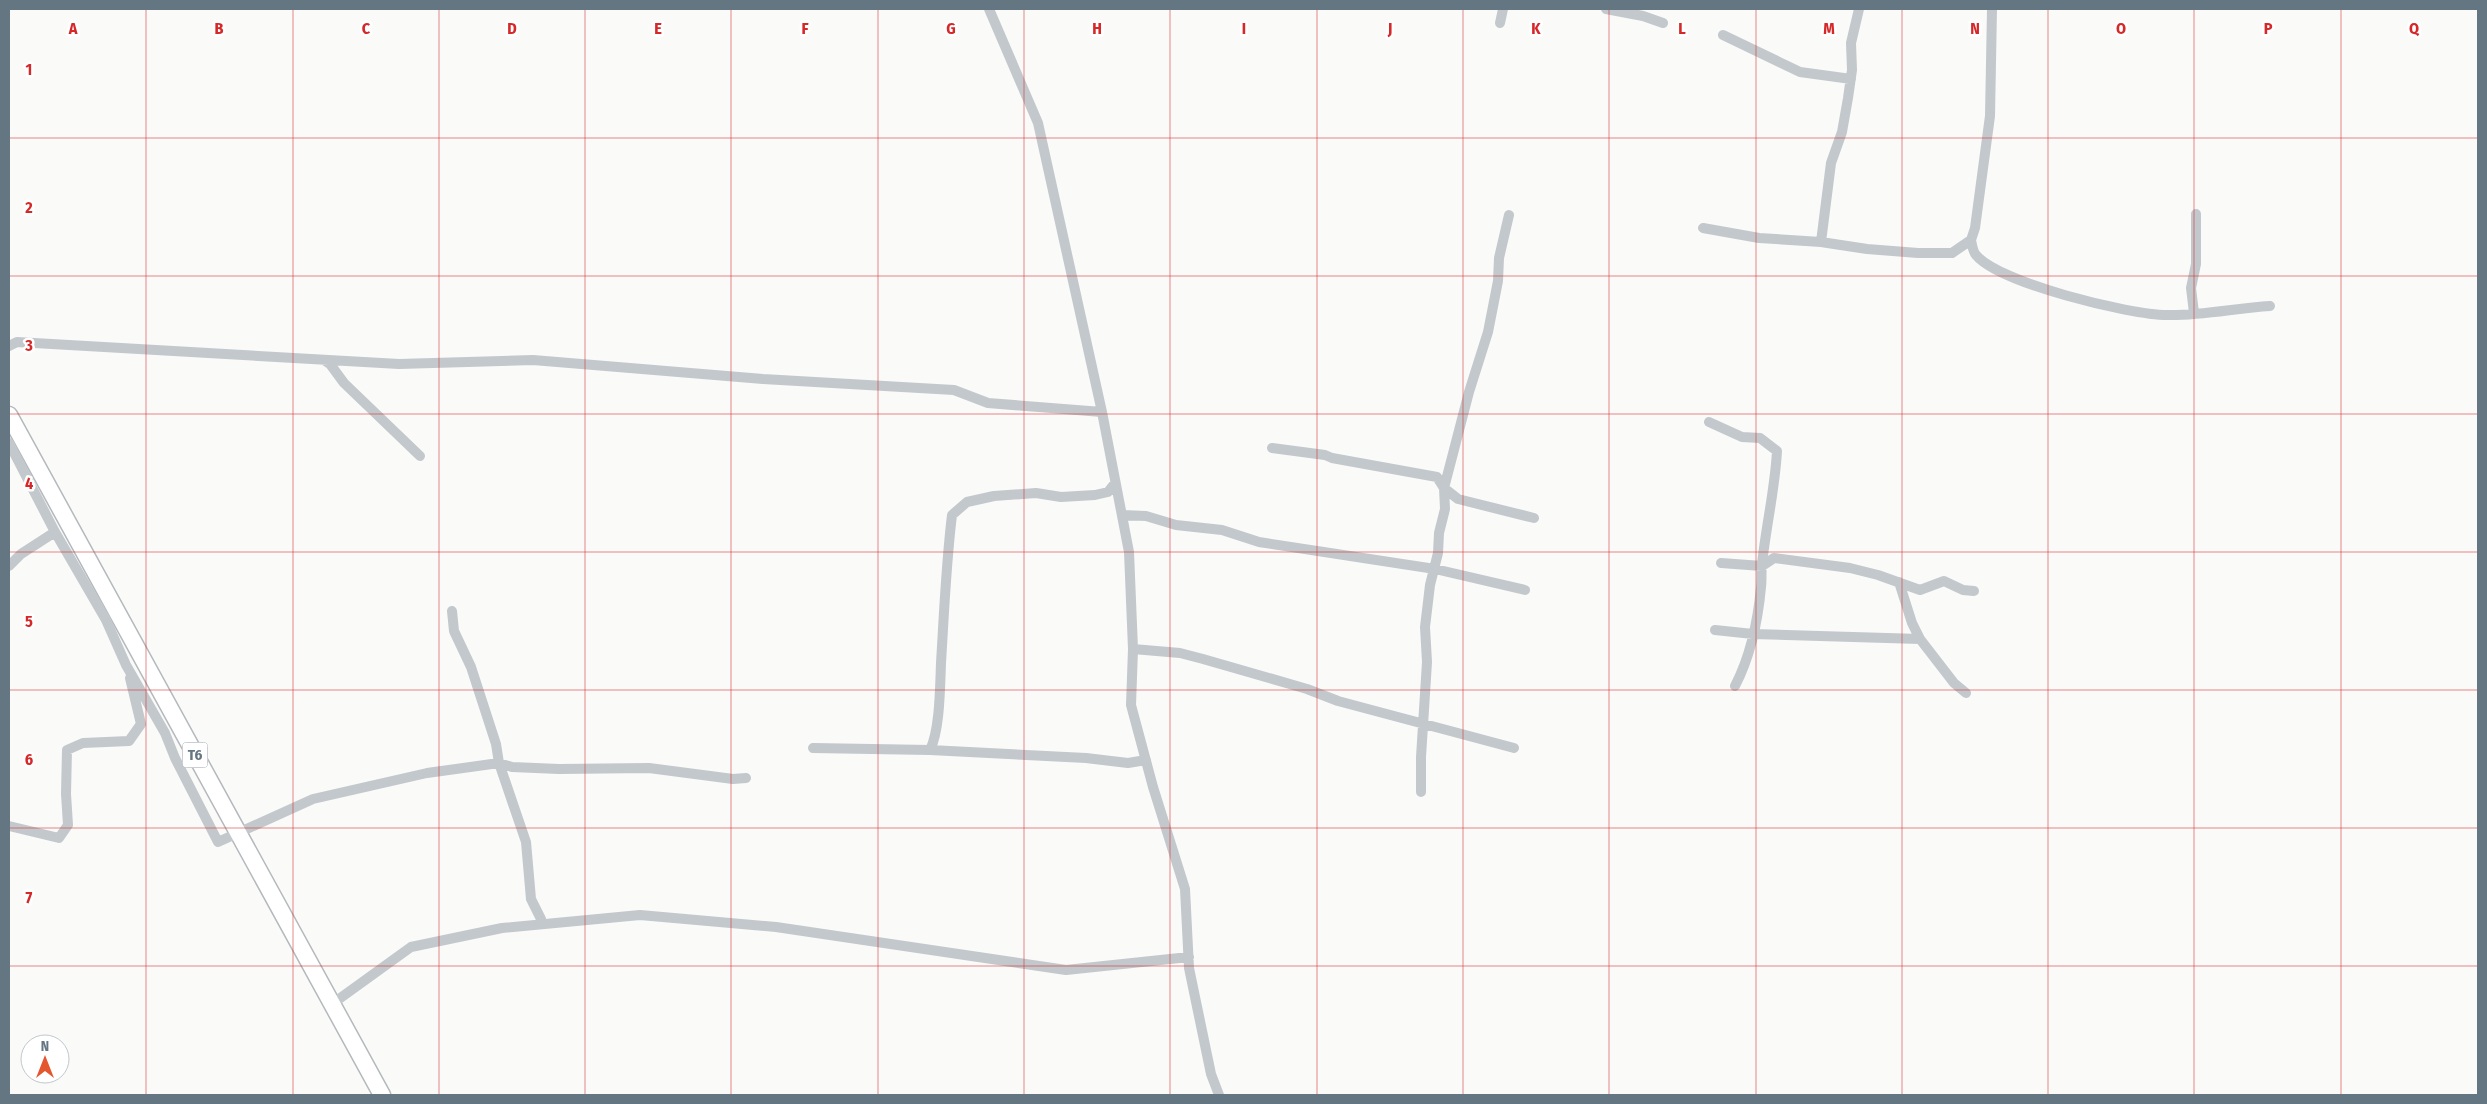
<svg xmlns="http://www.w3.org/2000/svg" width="2487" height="1104" font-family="'Fira Sans Condensed',sans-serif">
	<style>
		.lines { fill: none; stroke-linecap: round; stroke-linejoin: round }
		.trunk-casing { stroke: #b4b9bd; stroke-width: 19 }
		.minor { stroke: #c3c8cc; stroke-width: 10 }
		.trunk { stroke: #fff; stroke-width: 16 }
		.grid { fill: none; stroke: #d62828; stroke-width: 1; stroke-opacity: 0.55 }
		.labels { text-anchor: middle; stroke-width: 5; stroke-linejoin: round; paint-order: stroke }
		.shield { fill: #fff; stroke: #939fa8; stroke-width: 1 }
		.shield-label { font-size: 15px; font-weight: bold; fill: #657683 }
		.grid-label { font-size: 16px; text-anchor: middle; font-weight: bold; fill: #d62828; stroke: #fff; stroke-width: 5; stroke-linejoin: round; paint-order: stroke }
	</style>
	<rect width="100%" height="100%" fill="#fafaf8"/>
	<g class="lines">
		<g class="trunk-casing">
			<path id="trunk" d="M9,415L382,1095"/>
		</g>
		<path class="minor" d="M989,9L1038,123L1102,412L1129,552L1133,649L1131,705L1153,787L1185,889L1189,968L1211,1074L1219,1095
			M1606,9L1643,16L1663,23
			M1500,23L1503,9
			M1723,35L1800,72L1851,79
			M1509,215L1499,258L1498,281L1488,332L1469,392L1444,488L1458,499L1534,518
			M1703,228L1759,238L1821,242L1867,249L1918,253H1952L1971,240L1975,228L1990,116L1992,9
			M1971,240C1972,245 1973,252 1976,255C1999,283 2130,315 2167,315C2201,316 2236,308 2270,306
			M1821,242L1831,163L1842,132L1848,98L1852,70L1851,43L1859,9
			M2194,313L2191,288L2196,264V214
			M9,346L17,342L399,364L533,360L763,379L954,390L988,403L1102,412
			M324,360L330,364L344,383L420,456
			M1709,422L1742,437L1760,438L1777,451C1775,489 1766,526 1762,564C1761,572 1762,580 1761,587C1758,620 1750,657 1735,686
			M9,443L55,532L106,620L126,665L165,733L175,758L218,842L313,799L427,773L499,763L512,767L559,769L649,768L733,779L746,778
			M1272,448L1325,455L1332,458L1437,477L1444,488L1445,509L1439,533L1438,553L1430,585L1425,627L1427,662L1421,757V792
			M1122,515L1146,516L1176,525L1222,530L1259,542L1435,569L1525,590
			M1721,563L1762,566L1774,558L1850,568L1878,575L1920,590L1944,581L1963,590L1974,591
			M9,566L21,554L55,532
			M452,611L454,631L471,667L496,744L499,763L526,842L531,899L541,919
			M1715,630L1753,634L1920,639L1912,623L1899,582
			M1920,639L1954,683L1966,693
			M1133,649L1180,653L1203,659L1307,689L1338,701L1514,748
			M813,748L930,750C940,730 940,687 941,663C944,614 946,564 952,515L967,502L994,496L1036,493L1061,497L1095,495L1108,492L1115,483
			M930,750L1086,758L1128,763L1146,760
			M9,826L59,838L68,825L66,794L67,750L83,743L129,741L141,724L130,678
			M332,1004L411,947L502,928L640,915L776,927L1066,970L1189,957"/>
		<use href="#trunk" class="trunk"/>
	</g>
	<path class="grid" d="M146,9V1095M293,9V1095M439,9V1095M585,9V1095M731,9V1095M878,9V1095M1024,9V1095M1170,9V1095M1317,9V1095M1463,9V1095M1609,9V1095M1756,9V1095M1902,9V1095M2048,9V1095M2194,9V1095M2341,9V1095M9,138H2478M9,276H2478M9,414H2478M9,552H2478M9,690H2478M9,828H2478M9,966H2478"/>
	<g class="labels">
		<rect class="shield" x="182.5" y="742.5" width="25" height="25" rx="4"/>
		<g class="shield-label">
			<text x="195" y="760">T6</text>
		</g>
	</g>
	<g class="grid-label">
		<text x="73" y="34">A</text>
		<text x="219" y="34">B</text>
		<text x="366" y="34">C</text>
		<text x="512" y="34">D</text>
		<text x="658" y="34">E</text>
		<text x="805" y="34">F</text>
		<text x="951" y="34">G</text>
		<text x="1097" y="34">H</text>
		<text x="1244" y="34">I</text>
		<text x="1390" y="34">J</text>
		<text x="1536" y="34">K</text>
		<text x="1682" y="34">L</text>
		<text x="1829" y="34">M</text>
		<text x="1975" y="34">N</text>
		<text x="2121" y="34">O</text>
		<text x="2268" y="34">P</text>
		<text x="2414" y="34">Q</text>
		<text x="29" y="75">1</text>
		<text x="29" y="213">2</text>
		<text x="29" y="351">3</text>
		<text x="29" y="489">4</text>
		<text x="29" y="627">5</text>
		<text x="29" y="765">6</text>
		<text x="29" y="903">7</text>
	</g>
	<rect width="2487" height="1104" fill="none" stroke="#657683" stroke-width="20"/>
	<g transform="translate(45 1059)"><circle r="24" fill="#ffffff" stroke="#c1c8cd"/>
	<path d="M0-4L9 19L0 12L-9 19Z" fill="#e4572e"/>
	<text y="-8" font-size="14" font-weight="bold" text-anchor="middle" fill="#657683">N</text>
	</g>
</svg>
